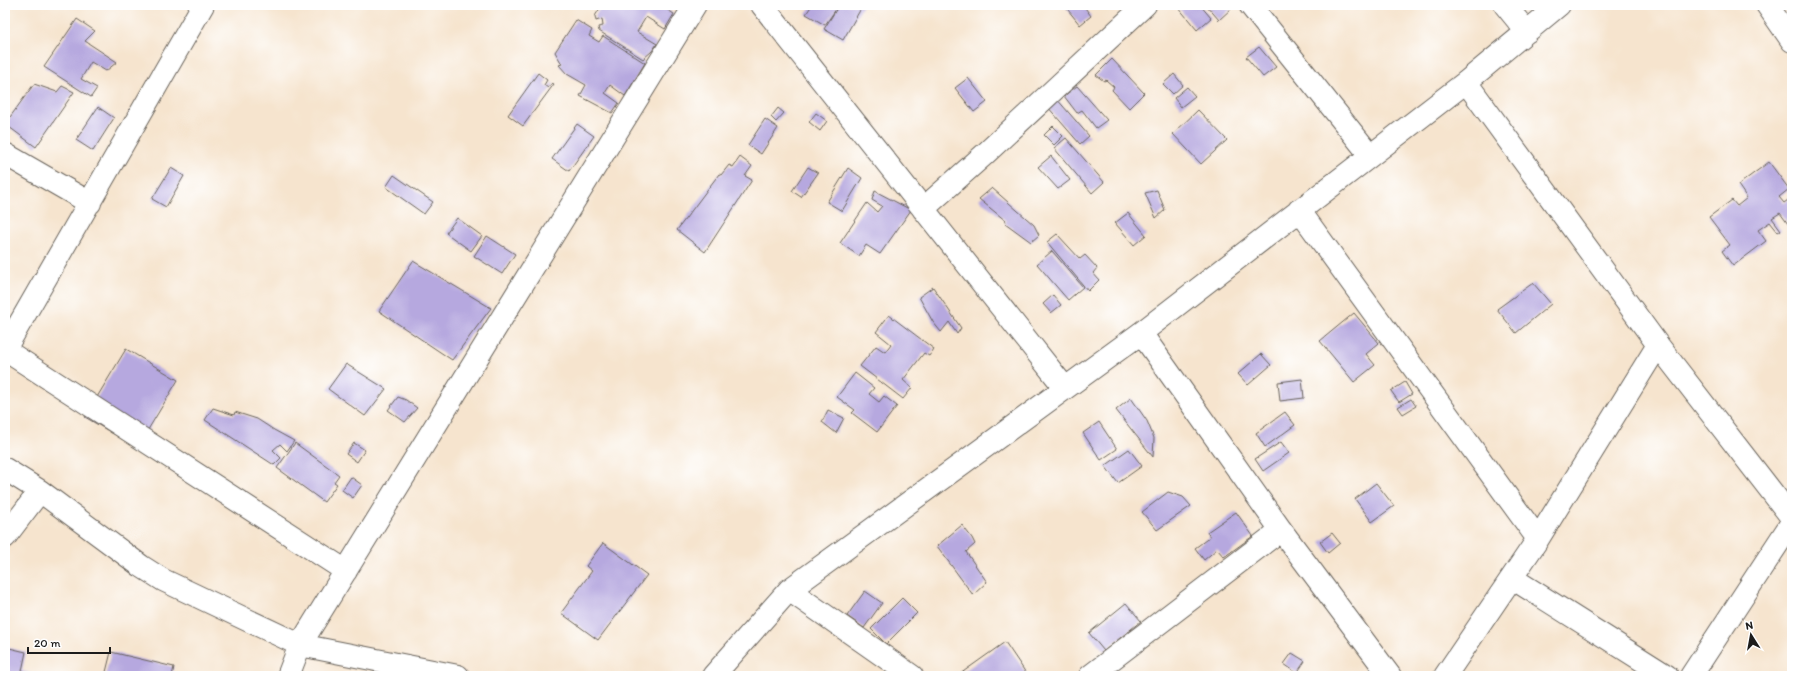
<svg xmlns="http://www.w3.org/2000/svg" width="1797" height="681" font-family="Itim,sans-serif">
	<style>
		.building { fill: #b6a8df }
		.lines { fill: none; stroke-linecap: round; stroke-linejoin: round }
		.minor-casing { stroke: #68625a; stroke-width: 24 }
		.minor { stroke: #fff; stroke-width: 22 }
	</style>
	<rect width="100%" height="100%" fill="#fff"/>
	<filter id="ink" filterUnits="userSpaceOnUse"><feTurbulence type="fractalNoise" baseFrequency=".025" numOctaves="2"/><feDisplacementMap in="SourceGraphic" scale="8" xChannelSelector="R" yChannelSelector="G"/><feConvolveMatrix kernelMatrix="1 2 1 2 8 2 1 2 1" color-interpolation-filters="sRGB"/></filter>
	<filter id="wash" filterUnits="userSpaceOnUse"><feTurbulence type="fractalNoise" baseFrequency=".012" numOctaves="4" result="noise"/><feDisplacementMap in="SourceGraphic" scale="16" xChannelSelector="R" yChannelSelector="G"/><feGaussianBlur stdDeviation="0.9" result="paint"/><feColorMatrix in="noise" values="0 0 0 0 0 0 0 0 0 0 0 0 0 0 0 0 0 1.4 0 .05"/><feComposite in="paint" operator="in"/></filter>
	<g filter="url(#wash)">
		<rect width="100%" height="100%" fill="#f6e4ce"/>
		<g id="blocks">
			<path class="building" d="M602,5H660L674,14L665,29L646,17L637,32L657,44L652,51L643,59L599,31L598,27L603,26L602,19L596,21L595,16Z
				M812,5H839L825,25L806,14Z
				M839,5H863L843,40L824,29Z
				M1064,5H1083L1091,16L1080,25Z
				M1180,5H1200L1211,18L1197,30L1178,7Z
				M1206,5H1227L1231,9L1219,20Z
				M77,19L95,31L85,41L117,62L106,71L91,62L81,79L97,88L91,97L44,67Z
				M576,20L592,30L589,36L599,42L603,36L645,63L625,96L610,85L605,93L619,103L612,113L580,96L586,85L567,74L559,65L562,64L555,52Z
				M1259,47L1276,67L1263,77L1246,57Z
				M1112,59L1144,93L1129,108L1112,90L1114,87L1106,80L1104,81L1096,75Z
				M538,73L547,80L544,85L548,88L552,83L554,84L523,126L508,115Z
				M1174,74L1183,85L1173,94L1163,84Z
				M968,78L987,102L974,112L955,88Z
				M34,84L57,92L62,86L74,92L36,147L5,124Z
				M1077,86L1107,120L1096,128L1082,110L1077,113L1064,96Z
				M1187,87L1195,96L1181,107L1174,98Z
				M1056,98L1089,136L1080,144L1047,106Z
				M98,107L114,118L93,151L76,140Z
				M778,108L784,113L776,122L771,117Z
				M1198,110L1227,140L1201,164L1173,134Z
				M816,113L827,121L820,131L809,122Z
				M765,119L778,128L761,154L748,145Z
				M577,124L594,136L569,171L552,159Z
				M1053,126L1063,136L1054,145L1044,135Z
				M1066,138L1104,182L1092,193L1054,148Z
				M1051,156L1070,180L1058,189L1038,167Z
				M740,157L752,166L745,176L752,180L705,252L677,230L719,174L721,175L729,165L733,167Z
				M1769,162L1789,189L1779,197L1784,203L1792,197V221L1788,224L1780,213L1772,218L1781,230L1778,232L1770,222L1758,230L1766,241L1733,266L1722,251L1730,245L1709,217L1732,200L1737,206L1747,198L1738,185Z
				M808,167L818,173L801,197L792,191Z
				M171,168L184,176L166,207L152,199Z
				M848,168L862,178L842,211L827,202Z
				M394,175L433,202L424,214L386,187Z
				M992,188L1034,225L1039,235L1031,242L1005,223L1006,221L979,199Z
				M1157,190L1165,210L1156,218L1145,193Z
				M875,191L911,210L880,254L866,245L859,256L840,243L867,203L877,212L882,206L872,200Z
				M1128,213L1146,235L1134,245L1115,223Z
				M457,218L482,236L471,251L446,233Z
				M1057,234L1080,259L1085,255L1097,268L1093,273L1099,280L1088,291L1047,242Z
				M487,236L515,254L502,274L474,256Z
				M1052,251L1083,287L1068,300L1037,264Z
				M413,261L491,308L452,360L379,311Z
				M1533,283L1551,304L1516,333L1497,309Z
				M933,287L961,328L957,334L949,322L941,332L933,322L919,297Z
				M1053,295L1061,305L1051,313L1043,304Z
				M1354,313L1379,343L1366,354L1375,365L1354,382L1320,341Z
				M889,315L934,349L929,356L924,353L903,380L912,388L903,399L860,366L876,346L885,352L891,344L876,332Z
				M126,349L178,380L137,448L85,417Z
				M1261,354L1271,365L1248,385L1238,374Z
				M346,364L386,389L365,416L328,389Z
				M855,373L874,388L869,394L879,402L884,396L897,406L877,432L852,413L855,410L837,397Z
				M1302,379L1304,398L1280,401L1278,382Z
				M1405,382L1412,394L1399,402L1391,391Z
				M398,397L406,400L417,408L405,422L388,410Z
				M1131,398L1147,421L1154,438L1153,457L1116,410Z
				M1411,399L1416,406L1403,414L1398,407Z
				M213,408L234,415L235,412L257,419L274,430L294,441L287,451L280,444L273,450L281,458L274,465L205,420Z
				M828,410L844,418L836,433L822,422Z
				M1285,412L1295,425L1265,447L1256,433Z
				M1099,422L1117,449L1101,460L1083,433Z
				M1281,442L1289,453L1263,471L1255,459Z
				M295,443L339,475L334,482L337,484L324,502L277,468Z
				M354,443L365,450L357,462L346,454Z
				M1129,449L1142,466L1118,483L1105,466Z
				M351,477L362,485L353,498L342,490Z
				M1376,483L1394,506L1372,522L1355,499Z
				M1168,492L1183,497L1191,506L1157,530L1142,512Z
				M1236,512L1253,536L1224,557L1217,549L1204,560L1195,548L1210,537L1207,532Z
				M962,525L972,538L975,544L966,552L987,582L973,595L937,546Z
				M1332,533L1340,543L1328,553L1320,542Z
				M603,543L647,575L598,640L561,613L592,571L586,566Z
				M865,591L882,603L864,628L847,616Z
				M902,598L917,613L886,644L871,629Z
				M1126,603L1141,621L1104,651L1089,633Z
				M1005,642L1028,676H961L960,674Z
				M5,647L26,652L22,671L40,676H5Z
				M111,652L174,667L172,676H105Z
				M1292,653L1305,661L1297,673L1284,664Z"/>
		</g>
	</g>
	<g filter="url(#ink)">
		<use href="#blocks" fill-opacity="0" stroke="#68625a" stroke-width="1"/>
		<g class="lines">
			<g class="minor-casing">
				<path id="minor" d="M762,5L1065,388
					M1250,5L1370,155
					M1505,5L1527,32
					M1767,5L1792,41
					M1466,82L1658,345L1792,518
					M5,154L90,203
					M923,209L985,154L1145,5
					M1299,210L1538,539
					M1141,333L1281,530L1390,676
					M5,349L203,5
					M5,350L346,571
					M5,469L40,491L141,566L163,580L300,645L288,676
					M5,537L40,491
					M1512,578L1667,676
					M789,590L912,676
					M458,676L300,645L695,5
					M713,676L789,590L1141,333L1466,82L1559,5
					M1090,676L1281,530
					M1445,676L1538,539L1658,345
					M1691,676L1792,522"/>
			</g>
			<use href="#minor" class="minor"/>
		</g>
	</g>
	<rect width="1797" height="681" fill="none" stroke="#fff" stroke-width="20"/>
	<g transform="translate(1751 635) rotate(349)" stroke="#ffffff" stroke-width="3" paint-order="stroke">
	<path d="M0-3L7 15L0 10L-7 15Z" fill="#1c1c1c"/>
	<text y="-6" font-size="11" font-weight="bold" text-anchor="middle" fill="#1c1c1c">N</text>
	</g>
	<path d="M28 647v6h82v-6" fill="none" stroke="#1c1c1c" stroke-width="2"/>
	<text x="34" y="647" font-size="12" fill="#1c1c1c" stroke="#ffffff" stroke-width="3" paint-order="stroke">20 m</text>
</svg>
